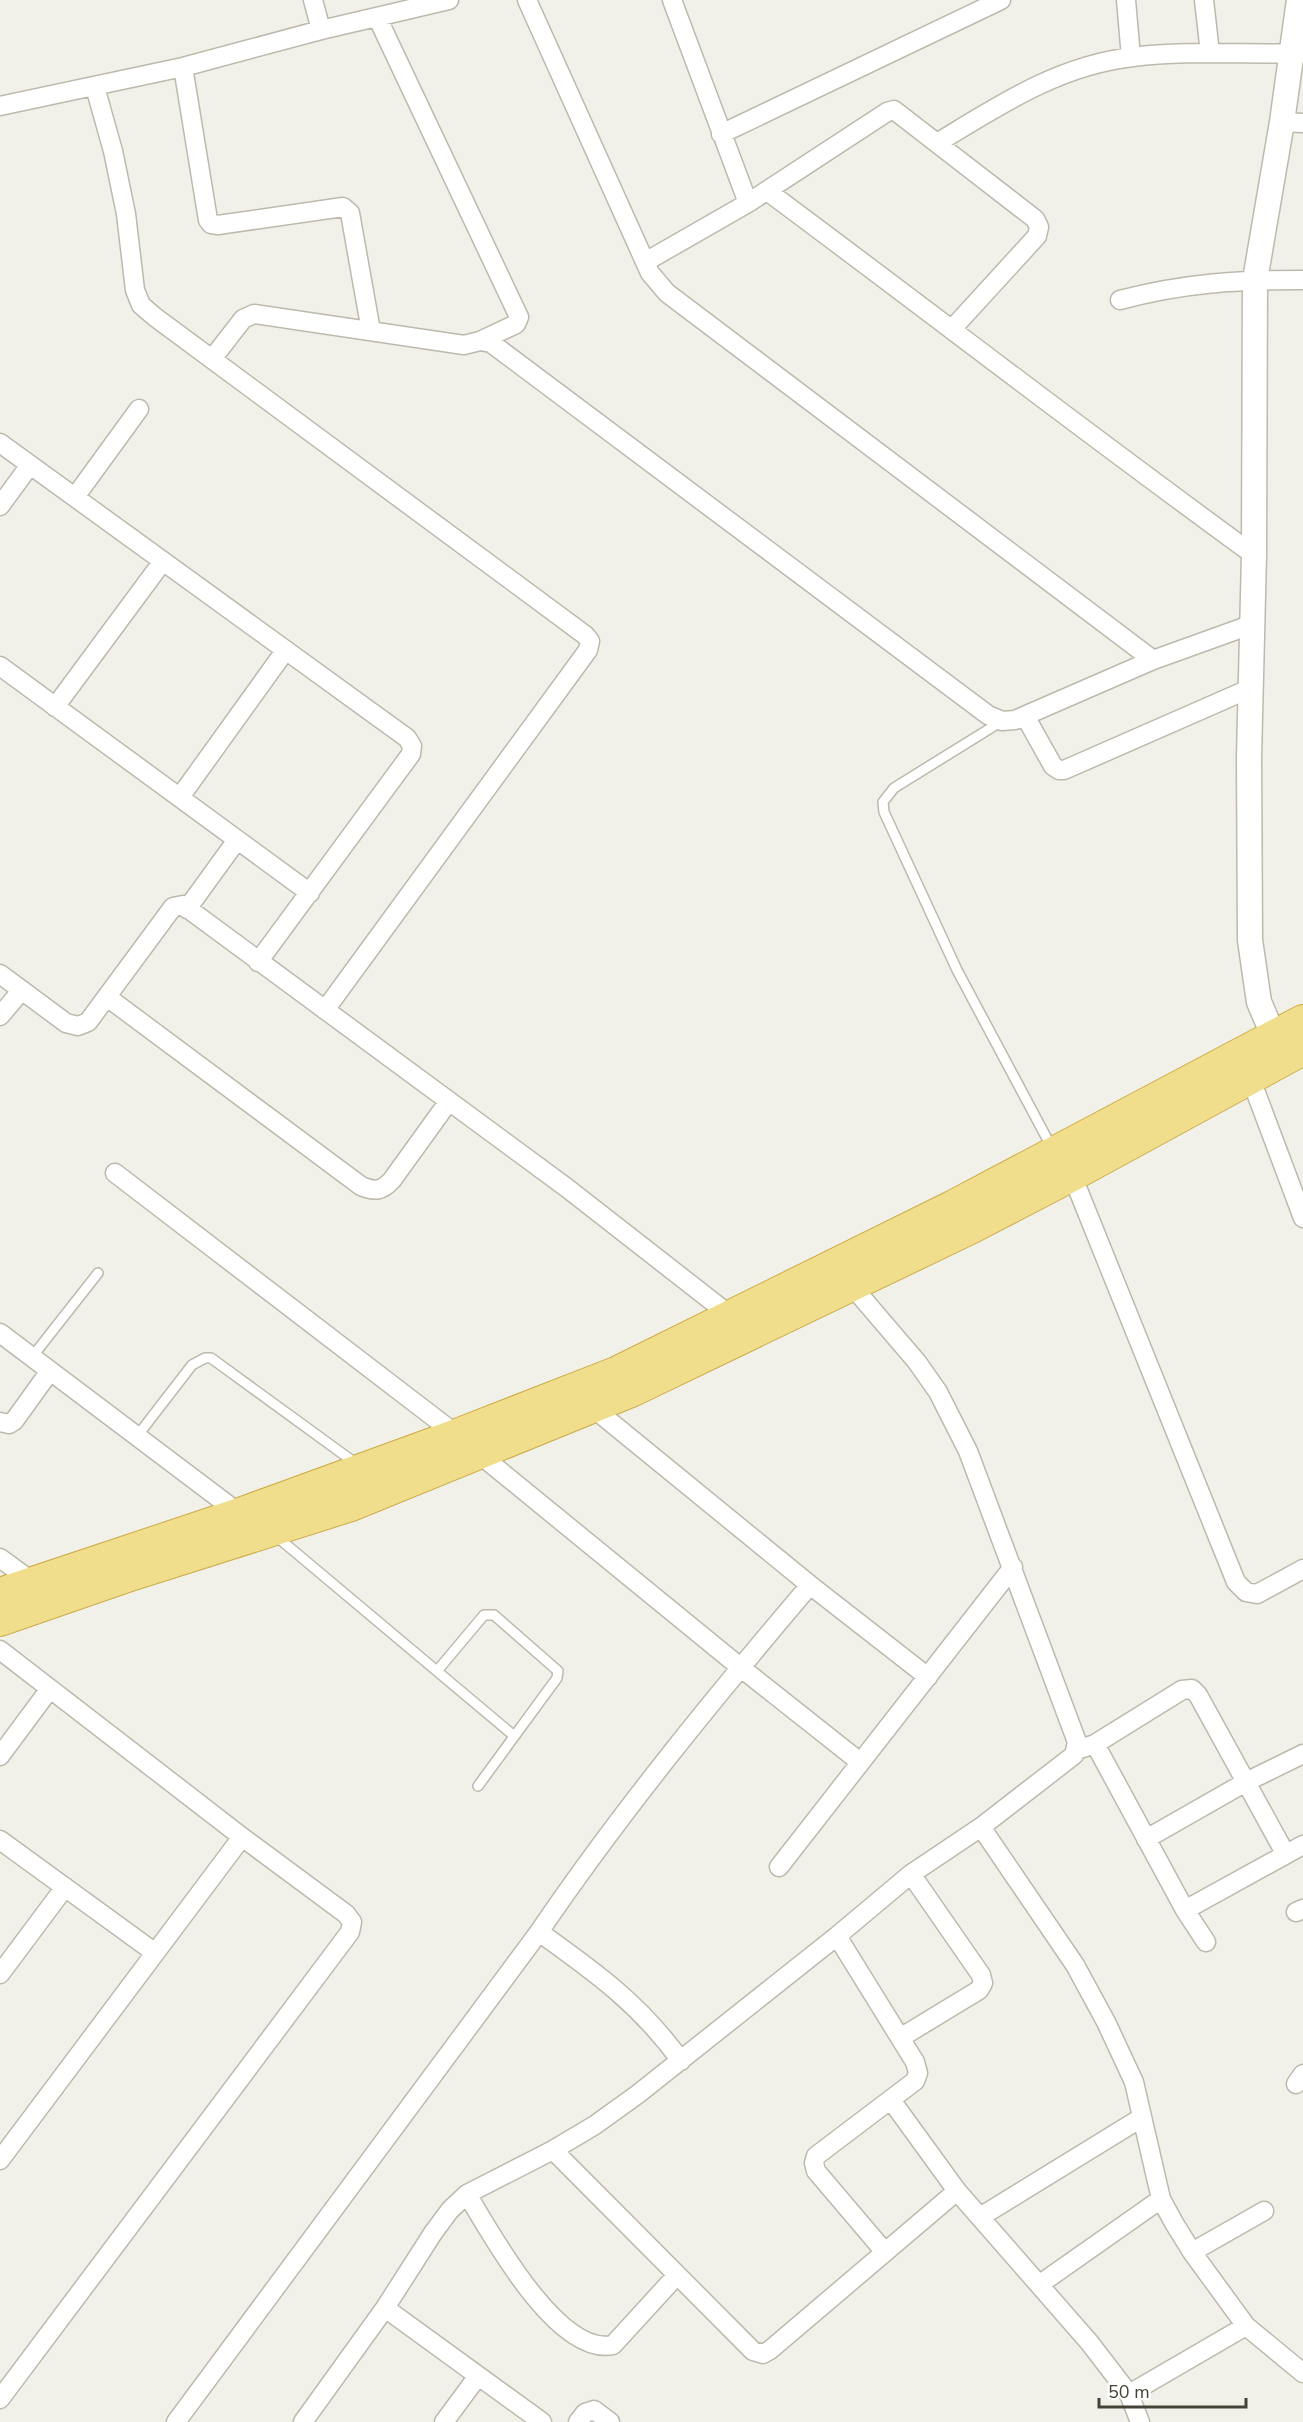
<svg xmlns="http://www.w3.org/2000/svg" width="1303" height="2422" font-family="'Nunito Sans',sans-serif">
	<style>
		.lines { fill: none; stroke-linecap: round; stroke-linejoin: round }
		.service-casing { stroke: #bdb9ac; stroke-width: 12 }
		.minor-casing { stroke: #bdb9ac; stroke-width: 21 }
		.tertiary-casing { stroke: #bdb9ac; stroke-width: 27 }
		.trunk-casing { stroke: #ccac49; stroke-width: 34 }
		.service { stroke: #fff; stroke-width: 9 }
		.minor { stroke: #fff; stroke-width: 18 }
		.tertiary { stroke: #fff; stroke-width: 24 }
		.trunk { stroke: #f0de8c; stroke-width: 32 }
	</style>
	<rect width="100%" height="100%" fill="#f2f1e9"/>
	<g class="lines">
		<g class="service-casing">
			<path id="service" d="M1002,721L894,788L883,802L884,812L957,970L1052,1148
				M32,1357L98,1273
				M138,1435L192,1365L205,1358H211L358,1465
				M276,1536L513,1735
				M437,1671L484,1615H494L558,1671L557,1678L478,1786"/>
		</g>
		<g class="minor-casing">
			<path id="minor" d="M313,0L321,30
				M527,0L650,273L667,293L1153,660
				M672,0L748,203
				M1126,0L1131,57
				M1204,0L1210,53
				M378,19L519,317L516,324L480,341
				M183,67L208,220L211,224L218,225L343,207L350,213L371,331
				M95,87L113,151L126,214L135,290L141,305L155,317L585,635L590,641L588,650L325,1010
				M0,106L183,67L321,30L449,0
				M1282,122L1303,123
				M721,134L1001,0
				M937,143C998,106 1059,65 1133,57C1189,50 1246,55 1303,53
				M767,191C930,312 1090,436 1254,555
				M645,262L748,203L887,112L894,110L1035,219L1039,227L1037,236L952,329
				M1120,300C1184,283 1237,280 1303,280
				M212,359L243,319L254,314L464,345L480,341L491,343L988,715L1002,721L1015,720L1153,660L1253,624
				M0,443L407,738L412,746L411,754L258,962
				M75,497L139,409
				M0,506L30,465
				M0,666L310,893
				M55,707L163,561
				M1025,716L1053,766L1059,770H1064L1251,688
				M180,797L285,651
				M187,909L237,840
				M0,974L66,1023L78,1026L88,1022L173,907L183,905L567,1188L731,1316L735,1323
				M107,997L361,1186C375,1192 382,1191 392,1180L449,1101
				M0,1016L22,990
				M1250,1077L1303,1218
				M115,1173L457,1435
				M1072,1175L1236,1582L1246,1592L1257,1594L1303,1569
				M0,1333L240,1514
				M592,1407L810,1585L928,1677
				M0,1422L9,1424L14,1421L50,1371
				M478,1453L740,1667L860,1762
				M0,1558L34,1583
				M0,1650L242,1837L346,1914L352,1922L350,1932L0,2399
				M1095,1744L1185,1910L1206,1942
				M1077,1750L1095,1744L1182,1690L1192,1689L1198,1695L1285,1853
				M0,1756L49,1690
				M981,1827L1075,1965L1106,2022L1134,2082L1161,2199L1174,2223L1192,2252L1246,2326L1303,2373
				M1146,1839L1246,1782L1303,1754
				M0,1840L154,1952
				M779,1867L1013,1567
				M1185,1910L1303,1845
				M1296,1912L1303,1909
				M539,1932C595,1972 640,2004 681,2061
				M837,1936L915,2062L918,2073L915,2081L816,2156L814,2163L816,2171L884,2251
				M0,1974L65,1887
				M900,2038L979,1990L983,1983L981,1975L911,1874
				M1296,2084L1303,2074
				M891,2100L957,2191L1089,2342L1129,2394L1140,2422
				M553,2150L753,2351L763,2354L770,2350L957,2191
				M0,2160L242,1837
				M467,2194C491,2234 558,2357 613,2345L677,2275
				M980,2217L1141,2118
				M1192,2252L1264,2211
				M1040,2284L1161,2199
				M385,2308L542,2422
				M1129,2394L1246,2326
				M176,2422L539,1932C622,1810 715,1697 810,1585
				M303,2422L385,2308L433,2233L450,2210L467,2194L553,2150L595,2125L638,2094L837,1936L911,1874L981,1827L1074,1755L1077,1742L968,1451L938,1392L917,1362L852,1286
				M444,2422L478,2376
				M578,2422L585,2413L594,2410L610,2422"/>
		</g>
		<g class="tertiary-casing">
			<path id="tertiary" d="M1280,1051L1259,1002L1250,940L1249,757L1254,555L1255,280L1282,122L1299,0"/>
		</g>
		<g class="trunk-casing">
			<path id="trunk" d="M0,1594L240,1514L457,1435L616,1373L954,1206L1303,1021
				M0,1620L133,1574L351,1505L631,1391L972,1227L1072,1175L1303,1049"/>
		</g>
		<use href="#service" class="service"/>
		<use href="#minor" class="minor"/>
		<use href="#tertiary" class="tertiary"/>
		<use href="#trunk" class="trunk"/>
	</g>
	<path d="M1099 2398v9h147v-9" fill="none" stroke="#454238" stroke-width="3"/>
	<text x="1108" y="2398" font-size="18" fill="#454238" stroke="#ffffff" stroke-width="4.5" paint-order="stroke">50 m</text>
</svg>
